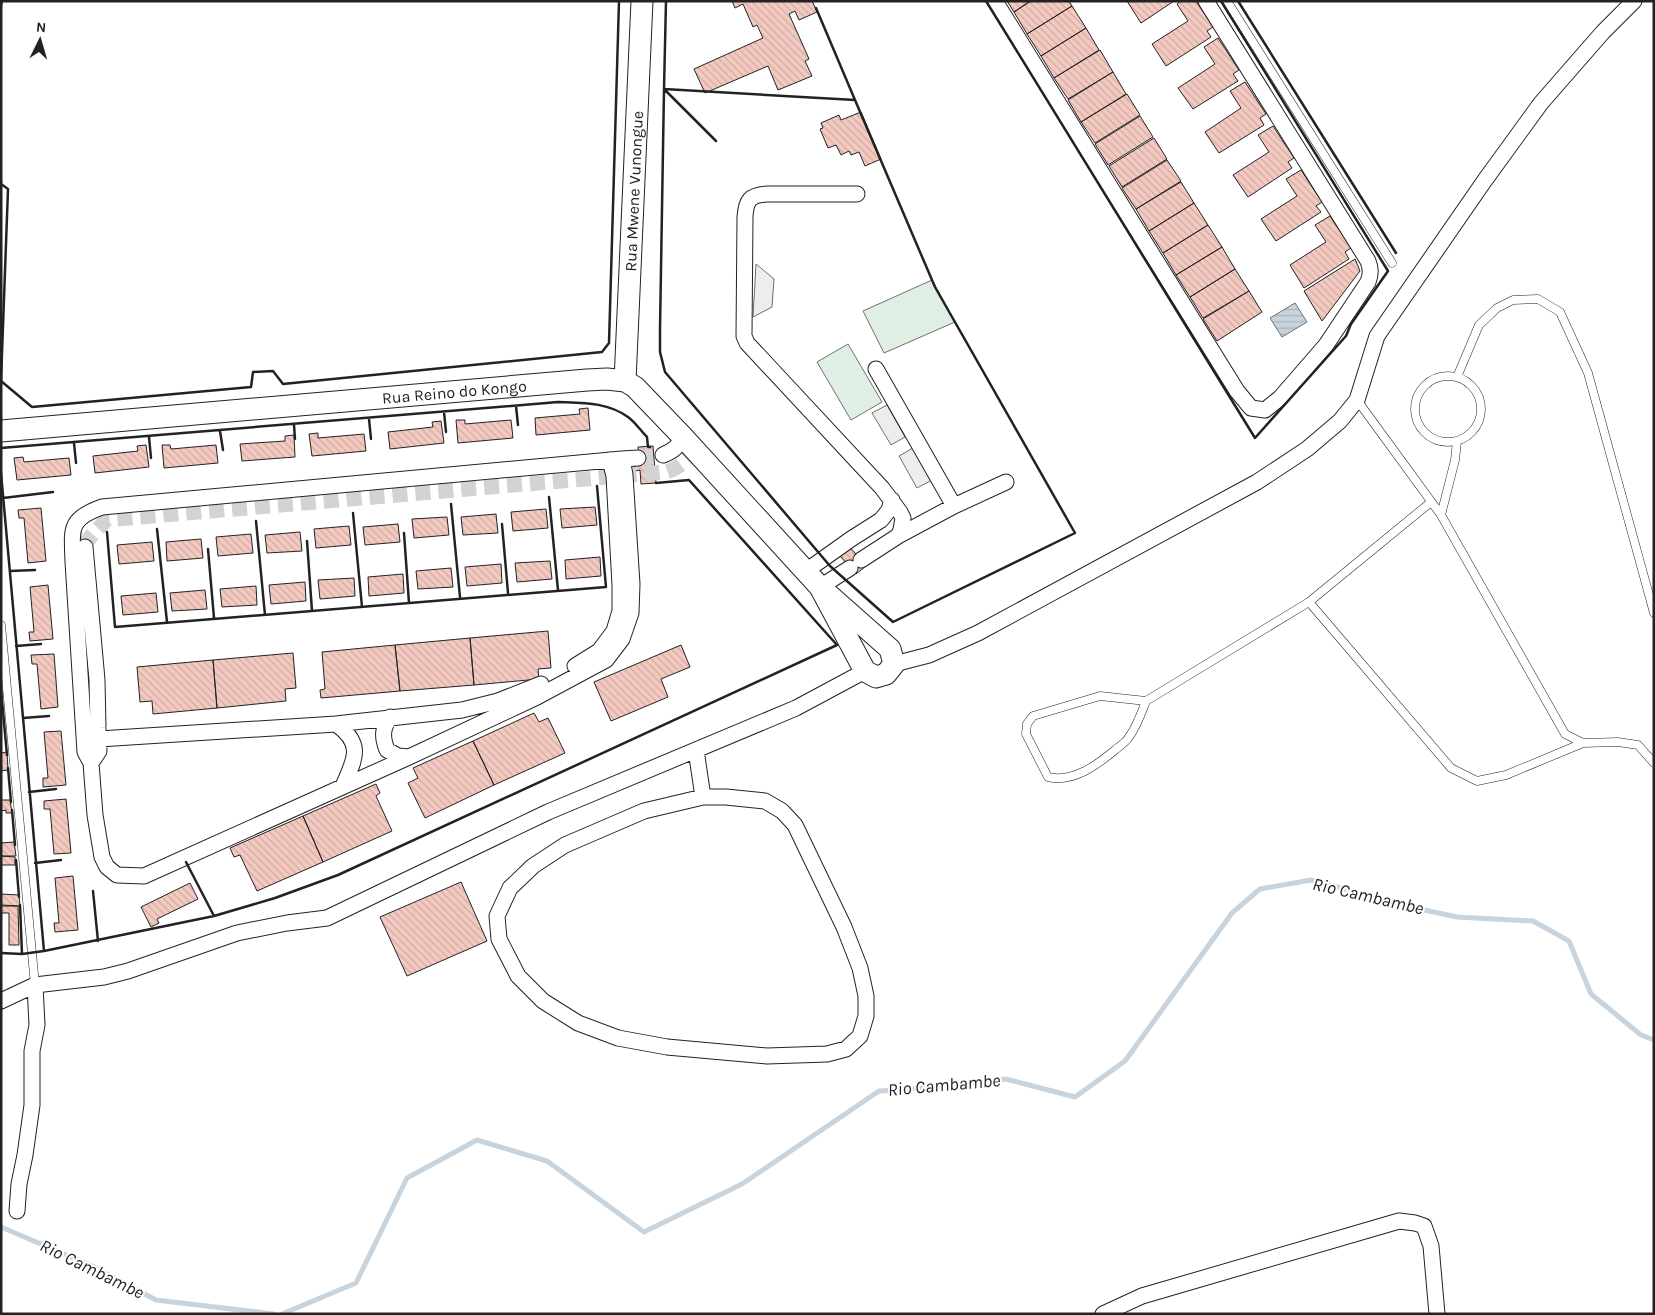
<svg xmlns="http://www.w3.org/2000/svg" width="1655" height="1315" font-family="Karla,sans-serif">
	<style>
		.green { fill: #e0efe3; stroke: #6f6f6f }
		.parking { fill: #ededed; stroke: #6f6f6f }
		.water { fill: url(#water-rules); stroke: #6f6f6f }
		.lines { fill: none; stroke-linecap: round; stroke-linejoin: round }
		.stream { stroke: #c7d3dd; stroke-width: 5 }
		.building { fill: url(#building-back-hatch); stroke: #222 }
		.street-tunnel { stroke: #d3d3d3; stroke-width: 15; stroke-dasharray: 15 8; stroke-linecap: butt }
		.lane-casing { stroke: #222; stroke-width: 9 }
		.street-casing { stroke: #222; stroke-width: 17 }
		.secondary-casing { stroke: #222; stroke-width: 23 }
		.lane { stroke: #fff; stroke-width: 8 }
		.street { stroke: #fff; stroke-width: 15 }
		.secondary { stroke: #fff; stroke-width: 21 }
		.wall { stroke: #222; stroke-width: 2.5 }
		.labels { text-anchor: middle; stroke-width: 4; stroke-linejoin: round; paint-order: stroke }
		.street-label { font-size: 16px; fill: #222; stroke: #fff }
		.water-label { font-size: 18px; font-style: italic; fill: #222; stroke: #fff }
	</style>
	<defs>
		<pattern id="water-rules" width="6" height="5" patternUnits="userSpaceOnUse" patternTransform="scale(1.25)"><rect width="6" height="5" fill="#c7d3dd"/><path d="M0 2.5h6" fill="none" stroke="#abb5bd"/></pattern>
		<pattern id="building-back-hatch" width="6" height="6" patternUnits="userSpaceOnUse" patternTransform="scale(1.25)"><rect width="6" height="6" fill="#f3c9c0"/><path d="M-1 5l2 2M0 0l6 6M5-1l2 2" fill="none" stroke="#d0aca5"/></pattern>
	</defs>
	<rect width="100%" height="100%" fill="#fff"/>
	<path class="green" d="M932,280L955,322L884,353L863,311Z
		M848,344L882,402L851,420L817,362Z"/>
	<path class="parking" d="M756,264L774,279L772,307L753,317Z
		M887,405L905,437L891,445L872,413Z
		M913,448L932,480L917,488L899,456Z"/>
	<path class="water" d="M1295,303L1307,322L1282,337L1270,318Z"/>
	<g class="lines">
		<path class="stream" d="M1,1227L90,1265L156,1300L274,1314
			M282,1314L356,1283L407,1178L477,1140L547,1161L644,1232L742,1184L879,1091L940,1087L1006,1079L1075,1097L1125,1061L1232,913L1260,889L1311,880L1415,908L1457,917L1533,921L1569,941L1591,994L1641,1035L1654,1040"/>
	</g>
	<path class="building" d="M732,1H812L817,12L799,20L795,11L789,14L809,59L805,61L812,76L778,90L768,66L705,93L694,69L763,38L757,25L753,27L743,4L735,8Z
		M1007,1H1030L1014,12Z
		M1031,1H1069L1072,6L1027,34L1014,12Z
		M1127,1H1174L1141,23Z
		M1181,1H1196L1213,27L1207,31L1211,37L1166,66L1152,44L1188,21L1177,4Z
		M1072,6L1086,28L1041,56L1027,34Z
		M1086,28L1099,50L1054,78L1041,56Z
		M1218,38L1239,70L1233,74L1238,81L1193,109L1178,88L1215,64L1204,47Z
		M1100,50L1113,72L1068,99L1054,78Z
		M1113,72L1126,94L1081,122L1068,100Z
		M1245,82L1266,114L1260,118L1264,125L1219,153L1205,132L1241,108L1230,91Z
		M1127,94L1140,115L1095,143L1081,122Z
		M861,112L881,159L865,166L859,152L851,155L849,151L841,155L836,145L828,148L820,129L823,128L821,123L839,115L841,120Z
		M1140,116L1153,137L1108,165L1095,144Z
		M1273,126L1294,158L1288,162L1292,168L1248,197L1233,175L1269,152L1258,135Z
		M1154,138L1167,159L1122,187L1109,166Z
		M1167,160L1181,181L1136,209L1122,188Z
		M1301,170L1322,202L1316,206L1321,212L1276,241L1261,219L1297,196L1286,179Z
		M1181,182L1194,203L1149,231L1136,209Z
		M1194,203L1208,225L1163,253L1149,231Z
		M1330,216L1351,248L1345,252L1349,259L1304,288L1290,265L1326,242L1315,225Z
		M1208,225L1222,247L1176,275L1163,253Z
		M1222,247L1235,269L1190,297L1176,275Z
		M1355,259L1360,271L1322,321L1304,291Z
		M1235,269L1249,291L1203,318L1190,297Z
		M1249,291L1262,312L1217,341L1203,319Z
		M588,408L590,430L536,435L535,418L580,414L579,409Z
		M456,420H465V424L511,420L513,438L458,443Z
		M441,421L444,443L390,449L388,432L433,427L432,422Z
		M318,433V438L364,434L366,451L312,456L309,434Z
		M294,435L295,457L242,461L240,444L285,441V436Z
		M146,445L149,467L95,473L93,456L138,451L137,446Z
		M162,445H170L171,449L216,445L218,463L164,468Z
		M653,446L656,483L641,484L640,470L635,471L634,462L639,461L638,447Z
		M23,457L24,462L69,458L71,475L17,480L14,458Z
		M595,507L597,525L562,528L560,509Z
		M41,508L46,561L28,563L24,518H19L18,510Z
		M546,509L548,528L513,531L511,512Z
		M496,514L498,533L463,535L461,517Z
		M447,517L449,535L414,538L412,519Z
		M398,524L400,542L365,545L363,527Z
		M349,526L351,545L316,548L314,529Z
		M300,532L302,551L267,553L265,535Z
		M251,534L253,553L218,556L216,537Z
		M201,539L203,558L167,561L166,542Z
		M152,542L154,561L119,564L117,545Z
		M849,546L866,566L856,574L839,555Z
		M600,557L601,576L566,579L565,560Z
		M550,561L552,579L517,582L515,563Z
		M501,564L502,583L467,586L465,567Z
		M451,568L453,587L418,589L416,571Z
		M403,574L404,593L369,596L368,577Z
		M354,578L355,596L320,599L318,580Z
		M305,582L306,601L271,604L269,585Z
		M48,585L53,639L30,641L29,632H34L30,587Z
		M256,586L257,605L222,607L220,589Z
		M205,590L207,609L172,611L170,593Z
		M156,593L158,612L123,615L121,596Z
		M548,631L551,668L538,669L539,679L474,685L470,638Z
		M470,638L474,685L400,691L395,645Z
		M395,645L400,691L321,698L320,690L325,689L322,652Z
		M681,645L690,667L661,679L668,697L611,721L594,682Z
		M293,653L296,688L285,689L286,701L217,708L213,660Z
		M54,654L58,707L41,709L37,664H32L31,655Z
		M213,660L217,708L153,714L152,701L140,702L137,667Z
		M534,713L539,722L548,718L565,753L494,785L473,741Z
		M61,731L66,785L43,787V778H48L44,732Z
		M473,741L494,785L425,818L408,783L418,778L413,768Z
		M7,752L8,770L1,771V753Z
		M376,784L380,793L376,796L392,831L323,862L303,816Z
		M66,799L71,853L54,854L50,809H44V801Z
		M1,800H10L12,813H6V810L1,811Z
		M303,816L323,862L257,891L240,855L234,857L230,848Z
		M14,842L16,856H1V843Z
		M1,856L15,857V865H1Z
		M73,876L78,930L55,932L54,923H59L55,878Z
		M461,882L487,941L407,976L380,917Z
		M190,883L198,899L157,919L159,923L151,927L141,907Z
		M1,894L19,895L20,906L1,905Z
		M1,906H18L19,945H9V913H1Z"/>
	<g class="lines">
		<path class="street-tunnel" d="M638,458L663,455
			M85,547C89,535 98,530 106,520L666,472C679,468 686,461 695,451"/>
		<g class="lane-casing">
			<path id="lane" d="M1227,1L1392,263
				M1415 409a33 33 0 1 1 66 0a33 33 0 1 1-66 0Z
				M1457,377L1479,325L1497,308L1513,300L1538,299L1560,312L1588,373L1654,613
				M1357,400L1441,515L1565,734L1583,743L1618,742L1638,745L1654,763
				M1441,515L1455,460L1457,441
				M1309,602L1451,768L1477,781L1506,775L1583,743
				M1,625L35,985
				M1146,701L1100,696L1033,716L1027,724L1026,734L1048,777C1073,783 1097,765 1115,750C1120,746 1126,742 1129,737C1137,726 1141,714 1146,701L1309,602L1431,502"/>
		</g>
		<g class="street-casing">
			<path id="street" d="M995,1L1237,391L1251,408L1265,410L1280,398L1326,345L1368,282C1371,274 1371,269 1368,261L1206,1
				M857,194H767C750,195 746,200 745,217L744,336L747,343L882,488L900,512L903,518L901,530L898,536
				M876,369L954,506
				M663,455C673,451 678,447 683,437
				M622,459L625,475L632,584L631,613L622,639L606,660L537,697L409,757L144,876L117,875L107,867L102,857L95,815L91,763L85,752L73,562C72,529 68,519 102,507L622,459L638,458
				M85,547L97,680L98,728L99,751L91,763
				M861,560L898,536L954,506L1006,482
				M806,571L851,539L881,520L889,510L892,500
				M820,587L850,568
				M894,664L929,655L978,633L1257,482L1307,449L1340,421L1357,400L1377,336L1485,180L1541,103L1603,32L1634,1
				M575,666L599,651L614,631L620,611V585L614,476L610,460
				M390,717C382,729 382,737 387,750L398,756L409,757
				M336,724C364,744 355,759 343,786
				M99,739L336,724L462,710L498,701L541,684
				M696,750L703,797
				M703,797H726L765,801L782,811L795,825L844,927L860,968L866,996V1016L860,1036L846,1049L827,1054L767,1056L667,1047L618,1038L578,1023L543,1001L518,976L499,939L497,916L510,888L533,866L565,845L644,811Z
				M1,1001L35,985L104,977L128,971L237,933L287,923L327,918L548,812L796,708L865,671
				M17,1211L19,1184L25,1155L32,1105V1051L37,1025L35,985
				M1103,1314L1142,1296L1399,1221L1415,1223L1424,1226L1431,1246L1437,1314"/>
		</g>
		<g class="secondary-casing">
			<g id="secondary">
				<path id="s1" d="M625,381L642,1"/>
				<path id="s2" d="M1,431L587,380L607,379L625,381L635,387L683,437L820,587L890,649L894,664L886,674L876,677L865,671L820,587"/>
			</g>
		</g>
		<use href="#lane" class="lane"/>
		<use href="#street" class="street"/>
		<use href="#secondary" class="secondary"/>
		<path class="wall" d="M666,1L664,89L716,141
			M986,1L1255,438L1346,336L1351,324L1388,271L1221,1
			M1238,1L1396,253
			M1,5L2,1
			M816,8L855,100
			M664,89L855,100L935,287L1075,533L893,622L830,566L665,372L660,352V329Z
			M1,184L8,189L1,381L32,407L251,387L253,372L273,371L283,384L602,352L609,343L619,1
			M516,406L518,425
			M444,412L446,432
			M369,419L371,439
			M294,425L295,439
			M220,431L223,450
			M149,437L151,458
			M74,443L76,463
			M1,448L558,402C583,403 607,402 628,417C635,422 641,431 647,437L648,447H650
			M1,473L44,951L214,916L275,898L338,875L837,645L689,480L656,483
			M549,497L558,590
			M3,498L53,492
			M451,504L460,597
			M353,513L362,607
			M256,521L265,615
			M502,524L508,593
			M157,529L167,622
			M107,532L115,627L606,587L597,486
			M404,533L409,603
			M307,541L312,611
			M208,549L214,618
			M10,571L35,570
			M16,646L41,644
			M1,689L7,755
			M23,718L49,716
			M8,768L11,802
			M29,792L56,789
			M12,810L15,845
			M16,860L19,897
			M186,862L214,916
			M35,863L61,860
			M93,891L98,941
			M1,953L22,954L20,905
			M22,954L44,951"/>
	</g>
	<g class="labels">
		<g class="street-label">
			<text dy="6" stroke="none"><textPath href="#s1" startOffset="190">Rua Mwene Vunongue</textPath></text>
			<text dy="6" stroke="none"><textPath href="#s2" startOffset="455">Rua Reino do Kongo</textPath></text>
		</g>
		<g class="water-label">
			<text transform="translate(1368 896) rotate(13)" y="6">Rio Cambambe</text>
			<text transform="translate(944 1085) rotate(-5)" y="6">Rio Cambambe</text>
			<text transform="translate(92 1269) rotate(26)" y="6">Rio Cambambe</text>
		</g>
	</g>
	<rect width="1655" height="1315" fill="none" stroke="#222222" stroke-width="5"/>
	<g transform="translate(40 40) rotate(5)" stroke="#ffffff" stroke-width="4" paint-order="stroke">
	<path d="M0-4L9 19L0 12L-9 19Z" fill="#222222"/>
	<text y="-8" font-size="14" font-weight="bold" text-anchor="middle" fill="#222222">N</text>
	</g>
</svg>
